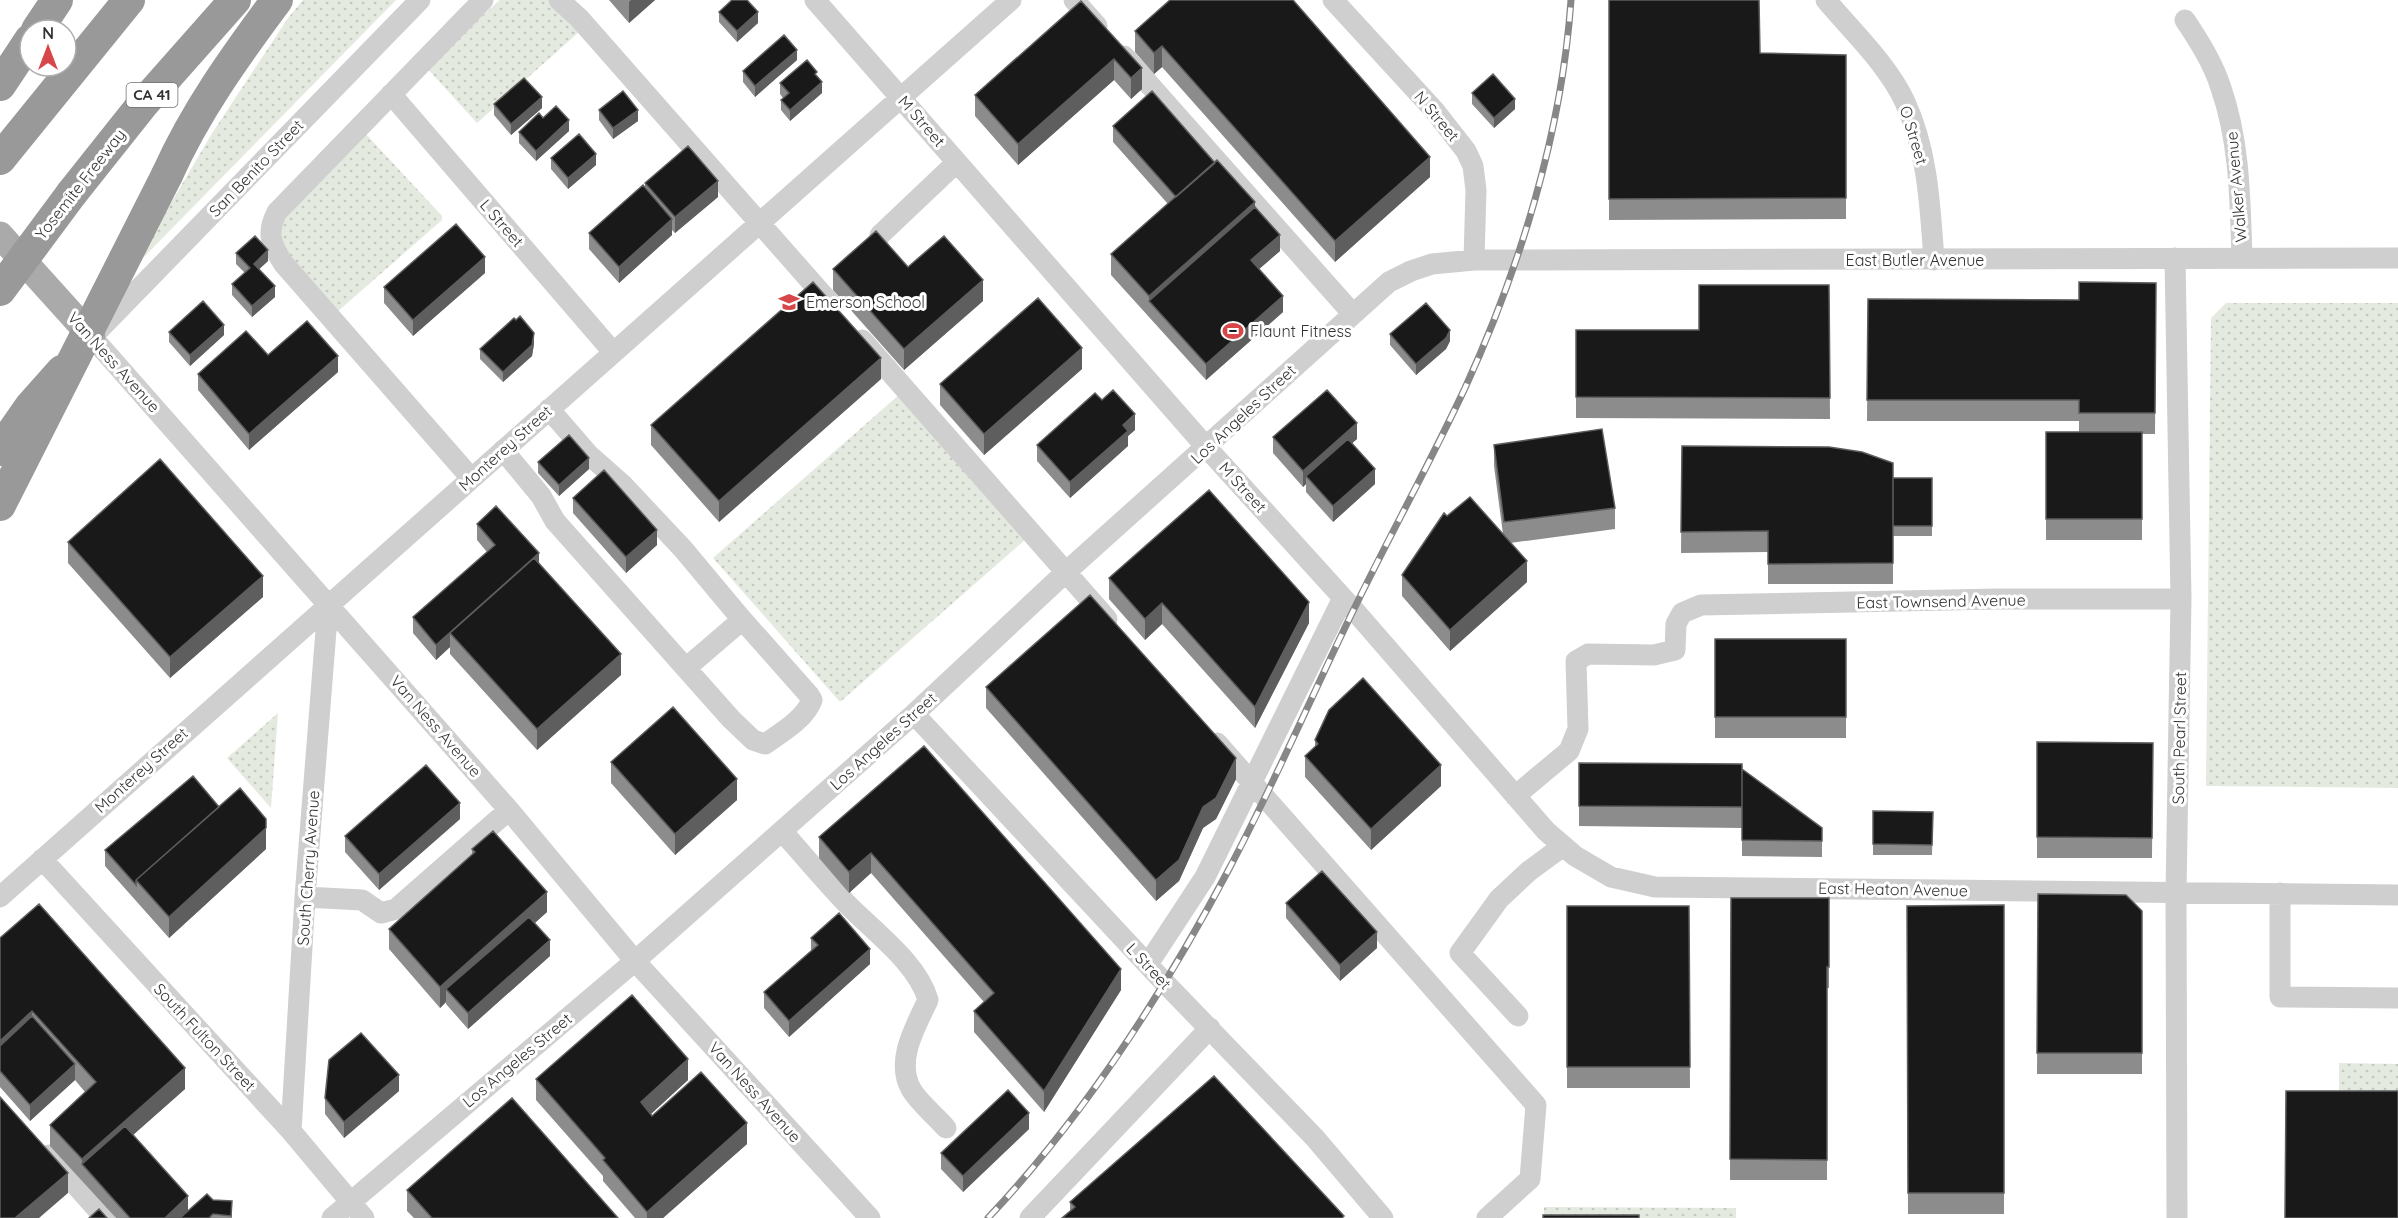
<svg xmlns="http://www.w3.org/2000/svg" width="2398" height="1218" font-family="Quicksand,sans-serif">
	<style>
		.grass { fill: url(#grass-dots) }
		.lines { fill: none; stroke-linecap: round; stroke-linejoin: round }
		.minor { stroke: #cfcfcf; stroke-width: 21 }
		.major { stroke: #aaa; stroke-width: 27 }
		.highway { stroke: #999; stroke-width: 32 }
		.rail-casing { stroke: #878787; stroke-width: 7 }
		.rail { stroke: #fff; stroke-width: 4.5; stroke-dasharray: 14; stroke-linecap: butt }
		.highway-bridge { stroke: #999; stroke-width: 32 }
		.wall { fill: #8c8c8c }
		.shaded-wall { fill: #5e5e5e }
		.building { fill: #191919; stroke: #5e5e5e; stroke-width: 1.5 }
		.labels { text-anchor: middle; stroke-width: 6; stroke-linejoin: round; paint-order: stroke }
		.shield { fill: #fff; stroke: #707070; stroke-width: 1.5 }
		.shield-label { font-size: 15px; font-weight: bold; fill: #323232 }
		.street-label { font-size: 16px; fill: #323232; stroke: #fff }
		.poi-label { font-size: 16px; fill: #323232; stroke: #fff; text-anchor: start }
	</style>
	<defs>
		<pattern id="grass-dots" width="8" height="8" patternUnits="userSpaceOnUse" patternTransform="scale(1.5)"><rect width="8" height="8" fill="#e4eadf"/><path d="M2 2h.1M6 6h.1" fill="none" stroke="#c4c9c0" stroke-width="1.8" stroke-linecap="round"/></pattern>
	</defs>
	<rect width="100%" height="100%" fill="#fff"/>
	<path class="grass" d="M303,0H396L133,268L211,135L288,18Z
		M500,0H550L579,32L477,123L425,66Z
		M364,132L442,216V220L337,312L283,256L280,221Z
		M2226,303H2398V788L2206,786L2211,318Z
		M900,394L1027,538L840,702L713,558Z
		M278,713L271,808L227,758Z
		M2339,1063L2398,1064V1093H2339Z
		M1544,1207L1736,1208V1218H1756H1544Z"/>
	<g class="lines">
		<path class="minor" d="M420,0L92,337L509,810L635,961L870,1218
			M559,0L579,18L830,303
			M815,0L1207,448L1354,610L1546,831L1575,856L1611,877L1655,887L2398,895
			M1074,0L1097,26
			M1333,0L1434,110L1466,151L1473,166L1476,190L1474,260
			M1826,0C1852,31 1888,65 1905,102C1928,152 1930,206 1934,260
			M2185,20C2199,41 2213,63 2221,88C2240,143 2240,200 2242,257
			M1124,56L1352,313
			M391,94L613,352
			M880,235L957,162
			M2175,258L2181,599L2176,892L2177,1218
			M862,340L1107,619
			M503,450L541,496L555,521L731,719L753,740L765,744C781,733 805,719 812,700L809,695L739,616L683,549L622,484L588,454L549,409
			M471,478L283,263C271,244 266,233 277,212L483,0
			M686,668L742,620
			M914,714L1164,982L1315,1138L1383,1218
			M1217,743L1536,1105L1530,1179L1487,1218
			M1515,796L1569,751L1578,729L1576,661L1588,654L1654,655L1675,650L1676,624L1682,613L1701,605L1997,599H2181
			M782,831C803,855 824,880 846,903C873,931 918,963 928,1000C916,1026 895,1060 911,1089C919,1103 935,1115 946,1128
			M42,859L291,1131L364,1218
			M2280,893V997L2398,998
			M0,897L1011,0
			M305,897L362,900L381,913L396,909L509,810
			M1148,964L1205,877L1343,598
			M1518,1016L1460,953L1499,899L1529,871L1563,846
			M291,1131L305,897L328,605
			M49,1155L105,1218
			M332,1218L635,961L914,714L1066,572L1389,282L1411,271L1432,264L1474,260L2398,258
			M1030,1218L1210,1028"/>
		<path class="major" d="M0,235L92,337"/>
		<path class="highway" d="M37,30L57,0
			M0,85L30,40
			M0,159L129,0
			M167,175C195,112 236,55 277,0
			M72,193L142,105L235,0
			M0,450L30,407L62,371"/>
		<g class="rail-casing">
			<path id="rail" d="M988,1218C1085,1115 1163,994 1229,869C1274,784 1312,695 1354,609C1390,535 1430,463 1465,388C1520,268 1562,132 1571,0"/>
		</g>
		<use href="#rail" class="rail"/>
		<path class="highway-bridge" d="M0,290L72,193
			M0,505L167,175"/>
	</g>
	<path class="wall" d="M609,0H655L629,23Z
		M1609,0L1760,53L1846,55V219L1609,220Z
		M1081,1L1142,89L1131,99L1114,80L1018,165L975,116V95Z
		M719,12L758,23L737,42L719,22Z
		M1135,31L1430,177L1335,262L1162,67L1154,74L1135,52Z
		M797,60L755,97L743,82V71Z
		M817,77L822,93L790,121L781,110V100L783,98L780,94V83Z
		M1472,93L1515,109L1494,128L1472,104Z
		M494,104L542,108L511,135L494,115Z
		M599,110L638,121L613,139L599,120Z
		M543,118L569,131L536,161L519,143V132Z
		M1113,126L1255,207L1280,251L1259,269L1283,312L1206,380L1111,275V254L1168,204L1113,142Z
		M551,158L596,165L568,189L551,169Z
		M645,183L718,197L675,233L672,230V235L619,283L589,249V233L645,188Z
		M236,253L268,261L259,269L275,297L252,317L232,295V284L245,273L236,264Z
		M908,267L983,301L904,370L833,290V269Z
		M485,273L413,336L384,303V287Z
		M2156,283L2155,434H2142V540H2046V432H2079V421H1867L1868,299L2079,300Z
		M1829,285L1830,419L1576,418V330H1699Z
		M169,332L224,335L190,366L169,342Z
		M1390,334L1450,341L1446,349L1416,375L1390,345Z
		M534,344L532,356L503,382L480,359V349Z
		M268,355L338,372L249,450L198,390V374Z
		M1082,369L984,455L940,405V384Z
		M881,379L719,522L651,445V425Z
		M1135,430L1128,436V446L1070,498L1037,461V445Z
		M1273,437L1357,439L1352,443L1375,484L1333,522L1306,492V484L1303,487L1273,453Z
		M1494,445L1615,508V529L1510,543L1527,582L1450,651L1402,596V575L1447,516L1503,534L1494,466Z
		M1682,446L1893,478H1932V536H1893V584H1768V552L1681,553Z
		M538,462L589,469L559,496L538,473Z
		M573,498L657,545L626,573L573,513Z
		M477,524L539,563L621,675L537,750L450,654V647L436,660L413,633V617L487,552L477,540Z
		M68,542L263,597L170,678L68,563Z
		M1109,578L1309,623L1255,728L1162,624L1145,640L1109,599Z
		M1715,639H1846V738H1715Z
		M986,687L1236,779L1216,819L1203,828L1179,881L1156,901L986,708Z
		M1315,740L1441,786L1371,850L1305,777V756L1315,747Z
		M2037,742L2153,743L2152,858H2037Z
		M924,746L1121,990L1044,1112L974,1032V1011L984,1002L871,873L849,893L819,858V837Z
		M611,762L737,800L675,855L611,783Z
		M1579,763L1742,771L1822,828V857L1742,856V810V828L1579,826Z
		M219,807L266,849L169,938L105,866V850Z
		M1873,811L1933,812L1932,855H1873Z
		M460,819L379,890L345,852V836Z
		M472,849L547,912L535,923L550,956L468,1029L446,1004V1002L440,1008L389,949V929L472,855Z
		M2038,894L2142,911V1074H2037Z
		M1731,898H1829V988H1827V1180H1730Z
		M1286,903L1377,948L1340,981L1286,918Z
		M2004,905V1214H1908L1907,906Z
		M1567,906H1689L1690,1088H1567Z
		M0,938L185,1089L133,1135L188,1210L213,1200L232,1201V1218H116L50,1146V1125L85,1092L75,1080L30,1121L0,1087Z
		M811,938L870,964L789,1037L764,1008V992L811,951Z
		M536,1079L688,1080L651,1114L652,1116L747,1144L663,1218H635L603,1181V1176L536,1100Z
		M399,1091L344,1138L325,1114V1098Z
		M1029,1129L963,1192L941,1169V1153Z
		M407,1190L618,1218H414L407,1211Z
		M1070,1202L1344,1218L1070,1211Z"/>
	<path class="shaded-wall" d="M631,0H655L629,23V2Z
		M758,12V23L737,42V31Z
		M1162,46V67L1154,74V53Z
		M797,50V60L755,97V86Z
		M1114,59V80L1018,165V144Z
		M1142,68V89L1131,99V78Z
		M822,82V93L790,121V110Z
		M542,97V108L511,135V124Z
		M1515,99V109L1494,128V118Z
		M638,110V121L613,139V128Z
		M569,120V131L536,161V151Z
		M596,154V165L568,189V178Z
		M1430,157V177L1335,262V241Z
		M718,181V197L675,233V217Z
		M1255,202V223L1149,301V296Z
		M672,219V235L619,283V267Z
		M1280,235V251L1251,276V260Z
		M268,250V261L254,274V264Z
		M485,257V273L413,336V320Z
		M983,280V301L904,370V349Z
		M275,286V297L252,317V306Z
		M1283,296V312L1206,380V364Z
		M224,325V335L190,366V355Z
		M1450,330V341L1446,349L1416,375V364Z
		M534,333V344L532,356L503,382V372Z
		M1082,348V369L984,455V434Z
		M338,356V372L249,450V434Z
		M881,358V379L719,522V501Z
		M1135,414V430L1128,436V446L1070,498V482L1123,425Z
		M1357,423V439L1310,480L1306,476V484L1303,487V471Z
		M589,458V469L559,496V485Z
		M1375,469V484L1333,522V506Z
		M657,530V545L626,573V557Z
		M539,553V569L450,633V647L436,660V645Z
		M1527,561V582L1450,651V630Z
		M263,576V597L170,678V657Z
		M1309,602V623L1255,728V707Z
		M1162,603V624L1145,640V619Z
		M621,654V675L537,750V729Z
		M1236,758V779L1216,819L1203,828L1179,881L1156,901V880L1203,807Z
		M1441,765V786L1371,850V829Z
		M737,779V800L675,855V834Z
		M460,803V819L379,890V874Z
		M266,819V849L169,938V917Z
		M871,853V873L849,893V872Z
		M547,892V912L453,996L446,989V1002L440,1008V987Z
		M1377,932V948L1340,981V965Z
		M550,940V956L468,1029V1013Z
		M870,949V964L789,1037V1021Z
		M1121,969V990L1044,1112V1091Z
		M32,1011V1032L0,1062V1041Z
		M688,1059V1080L641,1123V1102Z
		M75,1064V1080L30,1121V1105Z
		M185,1068V1089L90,1173L82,1164V1159Z
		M399,1075V1091L344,1138V1122Z
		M1029,1113V1129L963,1192V1176Z
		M747,1123V1144L663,1218H647V1212Z
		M68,1173V1193L39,1218H15Z
		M188,1196V1212L182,1218H165Z"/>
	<path class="building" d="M732,0H747L758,12L737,31L719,12Z
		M1170,0H1293L1430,157L1335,241L1162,46L1154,53L1135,31Z
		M1609,0H1759L1760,53L1846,55V198L1609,199Z
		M1081,1L1142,68L1131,78L1114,59L1018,144L975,95Z
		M784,35L797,50L755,86L743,71Z
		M807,60L817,72L815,74L822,82L790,110L781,100L789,93L780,83Z
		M1493,74L1515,99L1494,118L1472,93Z
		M524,78L542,97L511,124L494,104Z
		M623,91L638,110L613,128L599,110Z
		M1152,91L1215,163L1176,197L1113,126Z
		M556,106L569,120L536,151L519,132L539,113L543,118Z
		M579,134L596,154L568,178L551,158Z
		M688,146L718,181L675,217L645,183Z
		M1217,160L1255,202L1149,296L1111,254Z
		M643,185L672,219L619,267L589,233Z
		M1255,207L1280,235L1251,260L1283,296L1206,364L1149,301Z
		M456,224L485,257L413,320L384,287Z
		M876,231L908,267L944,236L983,280L904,349L833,269Z
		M255,236L268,250L254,264L275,286L252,306L232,284L250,268L236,253Z
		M813,282L881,358L719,501L651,425Z
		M2079,282L2156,283L2155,413H2079V400H1867L1868,299L2079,300Z
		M1699,285H1829L1830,398L1576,397V330H1699Z
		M1038,298L1082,348L984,434L940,384Z
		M203,301L224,325L190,355L169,332Z
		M1426,303L1450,330L1446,338L1416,364L1390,334Z
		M520,316L534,333L532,345L503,372L480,349L514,318L516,320Z
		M307,321L338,356L249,434L198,374L246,331L268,355Z
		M1113,390L1135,414L1123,425L1128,431L1070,482L1037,445L1095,393L1102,400Z
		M1327,390L1357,423L1303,471L1273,437Z
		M1602,429L1615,508L1504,522L1494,445Z
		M2046,432H2142V519H2046Z
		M569,435L589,458L559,485L538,462Z
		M1348,439L1375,469L1333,506L1306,476Z
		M1682,446L1829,447L1862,452L1893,463V563L1768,564V531L1681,532Z
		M160,459L263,576L170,657L68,542Z
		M604,470L657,530L626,557L573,498Z
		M1893,478H1932V526H1893Z
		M1209,490L1309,602L1255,707L1162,603L1145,619L1109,578Z
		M1470,497L1527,561L1450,630L1402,575L1444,513L1447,516Z
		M496,506L539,553L436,645L413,617L495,545L477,524Z
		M534,558L621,654L537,729L450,633Z
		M1090,595L1236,758L1216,798L1203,807L1179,860L1156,880L986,687Z
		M1715,639H1846V717H1715Z
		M1363,678L1441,765L1371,829L1305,756L1318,744L1315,740L1329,710Z
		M673,707L737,779L675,834L611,762Z
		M2037,742L2153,743L2152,838L2037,837Z
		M924,746L1121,969L1044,1091L974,1011L994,993L871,853L849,872L819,837Z
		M1579,763L1742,764V807L1579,806Z
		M426,765L460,803L379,874L345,836Z
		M1742,769L1822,828V841L1742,840Z
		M193,776L219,807L136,880V885L105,850Z
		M240,788L266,819V828L169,917L136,880Z
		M1873,811L1933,812L1932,845L1873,844Z
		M493,831L547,892L440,987L389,929L475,852L472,849Z
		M1322,871L1377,932L1340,965L1286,903Z
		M2038,894L2126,895L2142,911V1053H2037Z
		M1731,898H1829V967H1827V1160L1730,1159Z
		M39,904L185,1068L82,1159L50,1125L96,1082L32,1011L0,1041V938Z
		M2004,905V1193H1908L1907,906Z
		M1567,906H1689L1690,1067H1567Z
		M839,913L870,949L789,1021L764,992L818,945L811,938Z
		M529,917L550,940L468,1013L446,989Z
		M632,995L688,1059L641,1102L652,1116L701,1072L747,1123L647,1212L603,1160L605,1158L536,1079Z
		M32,1016L75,1064L30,1105L0,1071V1046Z
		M361,1033L399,1075L344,1122L325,1098L329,1060Z
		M1214,1076L1344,1216L1342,1218H1062L1075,1207L1070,1202Z
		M1008,1090L1029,1113L963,1176L941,1153Z
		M2286,1091H2398V1218H2285Z
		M0,1097L68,1173L15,1218H0Z
		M512,1098L618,1218H432L407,1190Z
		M125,1126L188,1196L165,1218H130L82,1164Z
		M207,1194L213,1200L232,1201L231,1216L213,1214L209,1218H180Z
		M99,1209L107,1218H89Z
		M1543,1215H1639V1218H1543Z"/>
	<defs>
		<g id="school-bare" transform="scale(1.62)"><path d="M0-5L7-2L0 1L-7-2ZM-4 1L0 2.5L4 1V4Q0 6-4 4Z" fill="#d74649" stroke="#fff" stroke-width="2.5" paint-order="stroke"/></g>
		<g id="stadium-bare" transform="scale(1.62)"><path d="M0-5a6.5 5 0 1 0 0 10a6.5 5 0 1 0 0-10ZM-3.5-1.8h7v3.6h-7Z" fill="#d74649" stroke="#fff" stroke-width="2.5" paint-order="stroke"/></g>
	</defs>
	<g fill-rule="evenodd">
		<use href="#school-bare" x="789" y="302"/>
		<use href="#stadium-bare" x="1233" y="331"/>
	</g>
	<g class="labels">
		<rect class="shield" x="126.5" y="83" width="51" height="24" rx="4.5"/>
		<g class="shield-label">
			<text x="152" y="100">CA 41</text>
		</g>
		<g class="street-label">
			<text transform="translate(1437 116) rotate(50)" y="6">N Street</text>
			<text transform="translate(922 121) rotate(49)" y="6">M Street</text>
			<text transform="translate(1914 135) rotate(73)" y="6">O Street</text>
			<text transform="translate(256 168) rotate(-46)" y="6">San Benito Street</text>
			<text transform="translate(80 184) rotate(-52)" y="6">Yosemite Freeway</text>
			<text transform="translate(2236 187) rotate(-95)" y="6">Walker Avenue</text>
			<text transform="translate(502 223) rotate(49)" y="6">L Street</text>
			<text x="1915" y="266">East Butler Avenue</text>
			<text transform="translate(114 362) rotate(48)" y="6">Van Ness Avenue</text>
			<text transform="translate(1243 414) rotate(-43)" y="6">Los Angeles Street</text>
			<text transform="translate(505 448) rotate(-42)" y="6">Monterey Street</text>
			<text transform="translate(1243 487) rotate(48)" y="6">M Street</text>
			<text transform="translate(1941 601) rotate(-1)" y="6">East Townsend Avenue</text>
			<text transform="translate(436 726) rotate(49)" y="6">Van Ness Avenue</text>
			<text transform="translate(2179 738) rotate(-89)" y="6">South Pearl Street</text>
			<text transform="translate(883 741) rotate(-42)" y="6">Los Angeles Street</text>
			<text transform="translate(141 770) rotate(-42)" y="6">Monterey Street</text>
			<text transform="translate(308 868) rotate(-86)" y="6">South Cherry Avenue</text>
			<text transform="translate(1893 889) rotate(1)" y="6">East Heaton Avenue</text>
			<text transform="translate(1149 966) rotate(47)" y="6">L Street</text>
			<text transform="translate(205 1037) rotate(47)" y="6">South Fulton Street</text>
			<text transform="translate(517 1060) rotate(-40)" y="6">Los Angeles Street</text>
			<text transform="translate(755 1092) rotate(48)" y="6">Van Ness Avenue</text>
		</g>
		<g class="poi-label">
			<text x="806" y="308">Emerson School</text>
			<text x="1250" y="337">Flaunt Fitness</text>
		</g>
	</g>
	<g transform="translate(48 48)"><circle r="28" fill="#ffffff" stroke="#adadad" stroke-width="1.5"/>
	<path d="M0-4.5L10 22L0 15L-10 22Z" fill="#d74649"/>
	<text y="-9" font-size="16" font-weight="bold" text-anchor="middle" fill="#323232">N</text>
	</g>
</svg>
